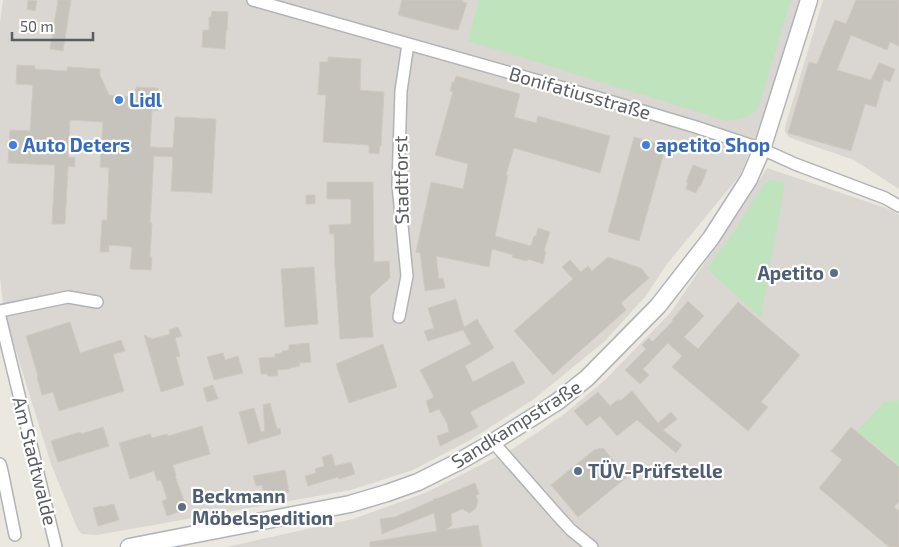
<svg xmlns="http://www.w3.org/2000/svg" width="899" height="547" font-family="'Exo 2',sans-serif">
	<style>
		.industrial { fill: #dad7d2 }
		.green { fill: #bfe3bc }
		.building { fill: #c6c3bd; stroke: #d0c9be }
		.lines { fill: none; stroke-linecap: round; stroke-linejoin: round }
		.street-casing { stroke: #b1b3b7; stroke-width: 14 }
		.secondary-casing { stroke: #b0b4b8; stroke-width: 19 }
		.street { stroke: #fff; stroke-width: 11 }
		.secondary { stroke: #fff; stroke-width: 16 }
		.shop-dot { fill: #3f7fe0; stroke: #fff; stroke-width: 2 }
		.service-dot { fill: #5c6f8a; stroke: #fff; stroke-width: 2 }
		.labels { text-anchor: middle; stroke-width: 4.5; stroke-linejoin: round; paint-order: stroke }
		.street-label { font-size: 19px; fill: #595d61; stroke: #fff }
		.shop-label { font-size: 19px; font-weight: bold; fill: #366cbe; stroke: #fff; text-anchor: start }
		.service-label { font-size: 19px; font-weight: bold; fill: #4e5e75; stroke: #fff; text-anchor: start }
	</style>
	<rect width="100%" height="100%" fill="#ebe8e0"/>
	<path class="industrial" d="M3,0H800L763,120L740,175L667,264L645,297L605,341L534,399L470,440L413,470L351,490L97,535L82,534L78,530L51,464L4,312L0,277V23Z
		M823,0H899V189L854,160L796,140L789,137L785,132V127Z
		M767,168L889,209L899,215V400L884,402L882,450L899,465V547H226L353,519L425,493L514,448L563,415L606,379L671,312L738,214Z"/>
	<path class="green" d="M479,0H791L758,109C750,118 736,121 724,120L468,41Z
		M771,180L779,181L785,182L761,318L707,269L733,233L765,183Z
		M899,400V465L857,431L884,402Z"/>
	<path class="building" d="M28,0L37,1L35,11L27,9Z
		M58,0H71L63,51L50,49Z
		M402,0H463L462,2L467,3L458,30L455,29V30L398,15Z
		M856,0H899V46L890,42L887,50L851,35L837,70L871,80L879,63L895,69L890,82L884,79L876,107L865,104L851,151L788,133L809,62L817,64L835,20L846,24Z
		M212,11L228,12L227,31H226L225,49L202,47L203,30H209V17H211Z
		M328,57L361,59L360,90L384,92L381,146L380,145L379,154L369,153V145L323,142L326,95H318L320,62H328Z
		M17,65L35,66V69L67,71V67L100,69V75L109,95L135,97L136,87L158,88L157,111L152,110L150,147L173,148L175,117L216,119L212,193L171,191L173,157L154,156L150,223H152L150,257H152L151,270L130,269L132,247L109,245V252H100L102,220H107L109,168L100,167L103,122L70,120L68,157L75,158V167L68,166L65,224H52L55,165L8,163L10,130L30,131L33,85L16,84Z
		M456,76L520,94L514,117L536,123L538,116L610,136L600,173L514,148L506,175H508L495,236L531,246L534,236H536L538,228L550,232L544,251L546,252L543,264L528,259L527,261L512,257L513,255L492,249L489,267L436,256L439,279L443,278L445,288L425,291L420,253L416,252L431,182L463,189L468,164L435,155L453,92L450,91L452,82H454Z
		M634,137L666,146L639,241L608,232Z
		M693,165L707,170L700,187L699,186L696,193L686,189L688,182H686Z
		M327,182H373L374,262L389,261L390,278L370,296L373,337L340,339L335,268L334,234H330L329,225L351,224V199H327Z
		M306,195H315V204H306Z
		M608,257L641,268L649,278L621,303L626,310L553,375L514,331L573,279L562,267L570,260L581,272L588,266L592,271Z
		M314,267L318,324L285,327L281,269Z
		M456,299L464,327L477,319L494,348L465,366L473,382L513,361L525,383L470,412L478,427L440,446L437,436L449,432L447,423L439,409L430,413L426,401L434,397L420,370L471,344L463,330L428,341L424,331L434,328L428,308Z
		M688,301L704,316L684,337L698,349L738,302L800,355L761,402L768,407L748,431L672,367L682,356L668,343L643,369L649,375L640,384L625,370L646,349L642,345L649,338L652,342L673,321L672,320Z
		M70,322L80,353L121,340L125,351L113,354L124,391L59,411L53,392L42,395L37,377L38,376L26,336Z
		M178,327L182,336L175,338L180,356L176,357L184,385L161,392L144,335L152,339L170,334L169,330Z
		M309,343L311,362L299,363L300,366L290,368V369L277,370L278,376H268L267,374H261L259,358L275,357V354L282,353V351L289,350V345Z
		M383,344L397,387L349,403L336,364Z
		M223,353L225,360L238,356L243,373L214,380L207,357Z
		M213,385L218,399L207,402L203,388Z
		M632,391L658,423L671,412L677,419L663,430L682,445L676,453L637,420L617,436L600,416L587,426L574,411L598,392L610,406L619,399L620,401Z
		M270,403L277,429L280,428L281,434L248,444L239,412L254,408L261,432L265,431L263,405Z
		M202,426L210,454L173,465L176,475L175,476L187,509L167,516L162,501L167,499L161,480L157,481L154,471L130,479L119,443L150,434L152,438L167,434L168,436Z
		M103,427L109,446L58,462L51,441L80,432L81,434Z
		M851,427L899,467V501L894,507L899,511V547H889L819,488L842,460L831,451Z
		M603,448L627,477L578,517L551,485L594,450Z
		M332,454L335,466L351,462L355,474L339,479L338,477L308,486L305,476L316,473L315,469L324,466L322,457Z
		M285,470L289,492L264,497L262,485L256,486L253,476Z
		M475,483L479,494L476,495L478,502L476,508L470,513L462,509L451,514L452,525L446,530L478,525L482,547H370V542L437,531L434,513L382,534L380,519L395,517L434,500L433,499L439,498Z
		M114,504L119,520L98,526L93,508L101,506L102,507Z"/>
	<g class="lines">
		<g class="street-casing">
			<path id="street" d="M253,0L606,100L696,127L762,149L795,164L885,198L899,206
				M0,311L68,297L97,302
				M0,317L56,547
				M399,317L407,276L398,185L401,91L408,44
				M493,442L559,517L571,530L592,547
				M0,464L2,471L15,535"/>
		</g>
		<g class="secondary-casing">
			<path id="secondary" d="M129,547L350,504L387,493L418,482L460,461L493,442L557,402L587,378L658,306L711,238L749,179L762,149L809,0"/>
		</g>
		<use href="#street" class="street"/>
		<use href="#secondary" class="secondary"/>
	</g>
	<g class="shop-dot">
		<circle cx="119" cy="100" r="5"/>
		<circle cx="13" cy="145" r="5"/>
		<circle cx="646" cy="145" r="5"/>
	</g>
	<g class="service-dot">
		<circle cx="834" cy="273" r="5"/>
		<circle cx="578" cy="471" r="5"/>
		<circle cx="182" cy="507" r="5"/>
	</g>
	<g class="labels">
		<g class="street-label">
			<text transform="translate(580 93) rotate(16)" y="7">Bonifatiusstraße</text>
			<text transform="translate(401 180) rotate(-91)" y="7">Stadtforst</text>
			<text transform="translate(516 424) rotate(-32)" y="7">Sandkampstraße</text>
			<text transform="translate(35 461) rotate(76)" y="7">Am Stadtwalde</text>
		</g>
		<g class="shop-label">
			<text x="129" y="107">Lidl</text>
			<text x="23" y="152">Auto Deters</text>
			<text x="656" y="152">apetito Shop</text>
		</g>
		<g class="service-label">
			<text x="824" y="280" text-anchor="end">Apetito</text>
			<text x="588" y="478">TÜV-Prüfstelle</text>
			<text x="192" y="503">Beckmann<tspan x="192" dy="22">Möbelspedition</tspan></text>
		</g>
	</g>
	<path d="M12 32v8h81v-8" fill="none" stroke="#595d61" stroke-width="2.5"/>
	<text x="20" y="32" font-size="15" fill="#595d61" stroke="#ffffff" stroke-width="4" paint-order="stroke">50 m</text>
</svg>
